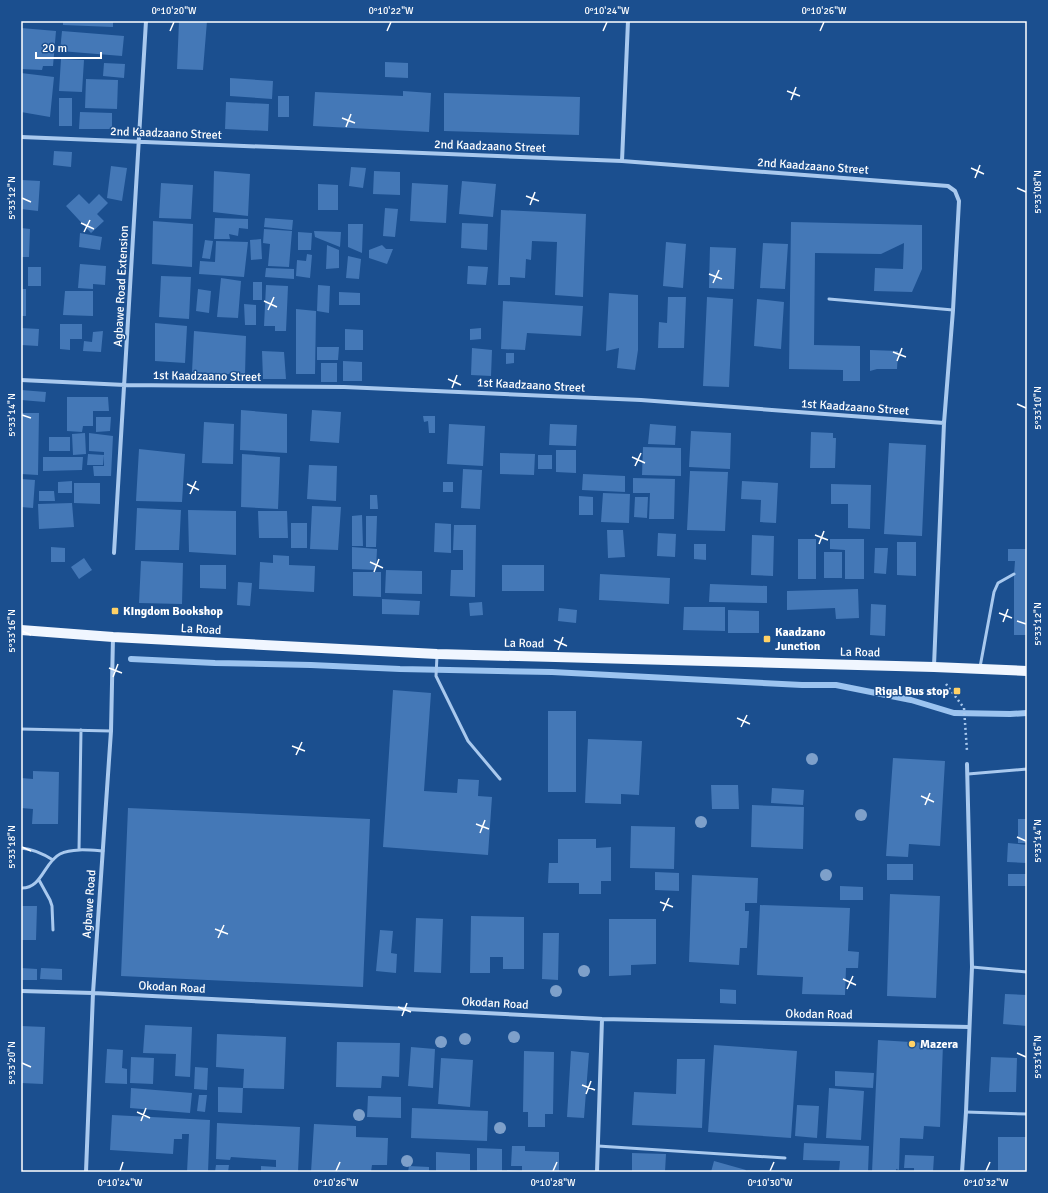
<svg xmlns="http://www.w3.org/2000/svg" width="1048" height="1193" font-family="Signika,sans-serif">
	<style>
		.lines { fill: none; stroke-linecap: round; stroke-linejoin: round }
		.stream { stroke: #9cc4f0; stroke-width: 6 }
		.building { fill: #4478b7 }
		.path { stroke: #a9c9ee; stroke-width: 2.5; stroke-dasharray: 2 3; stroke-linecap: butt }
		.lane { stroke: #a9c9ee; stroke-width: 3 }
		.street { stroke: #a9c9ee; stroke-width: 4 }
		.primary { stroke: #f0f6ff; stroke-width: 10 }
		.tree { fill: #7ea0ca }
		.ticks { fill: none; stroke: #fff; stroke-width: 1.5 }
		.poi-dot { fill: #ffd166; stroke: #1b4f8f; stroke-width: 1.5 }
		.labels { text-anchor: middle; stroke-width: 3; stroke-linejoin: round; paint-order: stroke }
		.street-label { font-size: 12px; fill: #fff; stroke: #1b4f8f }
		.poi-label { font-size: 12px; font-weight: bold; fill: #fff; stroke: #1b4f8f; text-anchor: start }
		.neatline { fill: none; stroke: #fff; stroke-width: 1.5 }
		.ticks-label { font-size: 10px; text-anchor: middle; fill: #fff }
	</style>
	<rect width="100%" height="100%" fill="#1b4f8f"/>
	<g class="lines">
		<path class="stream" d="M131,659L215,663L311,665L400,669L552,672L802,685H836L911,700L954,713L1010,714L1027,713"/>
	</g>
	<path class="building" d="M63,21H113V27L63,25Z
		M179,21H207L203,70L177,69Z
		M21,28L56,31L53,66H43L42,70L21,69Z
		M62,31L124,36L122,56L60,51Z
		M61,59L84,60L82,92L59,91Z
		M385,62L408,63V78L385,77Z
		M104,63L125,64L124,78L103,76Z
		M21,73L54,77L50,117L21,112Z
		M230,78L273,81L272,99L230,96Z
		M86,79L118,80L117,109L85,108Z
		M403,91L431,93L429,132L313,126L315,92L403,96Z
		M444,93L580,97L579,135L444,131Z
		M278,96H289V117H278Z
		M59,98H72V126H59Z
		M226,102L269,104L268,131L225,129Z
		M80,112L112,113V129H79Z
		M54,151L72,152L71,167L53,165Z
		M111,166L127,168L122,201L107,198Z
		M351,167L366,168L363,188L349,186Z
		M214,171L250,174L248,216L213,212Z
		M374,171L400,172V195L373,194Z
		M21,180L40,181L38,211L21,209Z
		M462,181L496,184L493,217L459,214Z
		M161,183L193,185L191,219L159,218Z
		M412,183L448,185L446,223L410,221Z
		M318,184L338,185V210H318Z
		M79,194L89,204L99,194L108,203L97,214L104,221L91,233L66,206Z
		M385,208L398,209L395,237L383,236Z
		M501,210L586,214L583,297L555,295L557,242L532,241L531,260L526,259L525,278L510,277V285H498Z
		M215,218L248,219V229L239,228L238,236L229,234L230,239H214Z
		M265,218L293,220L292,230L264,227Z
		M153,221L193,224L192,267L152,264Z
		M791,222L922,225V269L912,292L874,291L875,268L903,269L904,243L881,254L815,253L814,345L860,346V381H843V370L789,369Z
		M462,223L488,224L487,250L461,248Z
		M348,224H363L362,253L348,247Z
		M21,228L30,229L29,257H21Z
		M264,229L292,231L289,267L268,266L270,244L263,243Z
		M314,231L341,232L340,247L315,237Z
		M298,232L312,233L311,250H298Z
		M80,233L102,237L100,250L79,247Z
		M261,239L262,259L251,260L250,240Z
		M205,240L213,241L210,259L202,258Z
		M216,241L248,242L244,277L199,274L200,261L215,262Z
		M666,242L686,244L683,288L663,286Z
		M763,243L788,244L785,289L760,288Z
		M327,245L339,250V268L326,269Z
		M382,245L386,249H393L387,264L369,258V250Z
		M710,247L736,248L734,289L709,288Z
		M307,254L312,255L310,278L296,276L297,260L306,261Z
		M348,256L361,259L359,279L346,278Z
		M80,264L106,266L105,285L93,284V289L78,288Z
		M468,266L488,267L486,285L467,284Z
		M28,267H41V286H28Z
		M266,268L294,269V279L265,277Z
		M161,276L191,277L189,319L159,317Z
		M221,278L241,281L238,318L217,317Z
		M253,282H262V300H253Z
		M266,285L288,286L286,331H275V326H264Z
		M318,285L330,286L329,313L317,311Z
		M21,289H26V316H21Z
		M198,289L211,291L209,313L196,311Z
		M65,291H93V316L63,315Z
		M339,292L360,293V305H339Z
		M609,293L638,295V350L635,370L617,368L619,348L606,351Z
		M668,297H686L684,348H658L659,322L667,323Z
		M707,297L733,299L729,387L703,386Z
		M757,299L784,302L781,349L754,346Z
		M503,301L583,306L581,336L527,333L525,350L501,349Z
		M244,304L256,305V325H245Z
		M296,309L316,311L315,374H296Z
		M155,323L187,326L185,363L155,361Z
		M60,324H82V339H70V350L60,349Z
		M21,328L39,329L38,346L21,345Z
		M481,328V339L470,340V329Z
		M345,329L363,330V350H345Z
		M103,331L101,352L83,351L84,341L92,342L93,332Z
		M194,331L246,336L245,375L192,372Z
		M317,347H339L338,360H317Z
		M472,348L492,350L491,376L471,375Z
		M870,350L898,351L897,369H877L870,371Z
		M262,351L284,352L286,379H263Z
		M506,353H514V363L506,364Z
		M343,361L362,362V381H343Z
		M321,363H337V382H321Z
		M21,390L46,392L45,402L21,400Z
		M67,397H108L109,411H93V426H83L82,432L67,431Z
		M241,410L287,414V453L240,450Z
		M312,410L341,412L339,443L310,441Z
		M21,413H39L38,475L21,474Z
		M423,416H435V433H429L428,421L424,422Z
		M96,417H111L110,431L96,432Z
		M204,422L234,424L233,464L202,463Z
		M449,424L485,426L483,466L447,464Z
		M550,424L577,425L576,446L549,445Z
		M650,424L676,426L675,445L648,444Z
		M691,431L731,433L730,469L689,467Z
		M811,432L833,433V438H836L835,468H810Z
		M85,433L86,454L73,455L72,434Z
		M89,433L113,436L111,476H94L93,466H107H104V452L89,451Z
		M49,437H70V451H49Z
		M889,443L926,445L922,536L884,534Z
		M643,447L681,448V476L642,475Z
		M139,449L185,454L182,502L136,501Z
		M556,450H576V473L556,472Z
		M500,453L535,454L534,475L500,474Z
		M88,454L104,455L103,465H87Z
		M242,454L280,457L278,509L241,507Z
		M538,455H552V469H538Z
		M43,457H83L82,470L43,471Z
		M309,465L337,466L336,501L307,499Z
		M463,469L482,470L480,509L461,508Z
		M690,471L728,472L725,531L687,530Z
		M583,474L625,476V492L582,490Z
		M633,478L675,479L674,519H649L650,493H633Z
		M21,479L35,480L33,508L21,507Z
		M72,481V493H58V482Z
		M742,481L778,483L776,523L760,522L761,500L741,499Z
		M443,482H453V492H443Z
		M74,483H100V504L74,503Z
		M831,484L871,485L870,529L848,528V504H831Z
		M39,491H54L55,501H39Z
		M603,493L630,494L629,523L601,522Z
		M370,495H377L378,509H370Z
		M579,496L593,497V515H579Z
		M635,497H648L647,518L634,517Z
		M72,503L74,527L39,529L38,504Z
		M312,506L341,507L338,550L310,549Z
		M137,508L181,510L179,550H135Z
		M188,510L236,511V555L189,552Z
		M258,511H287L288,538H259Z
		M362,515L363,546H352V516Z
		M366,516H377L376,547H366Z
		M291,523H307V548H291Z
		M435,523L451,524V553L434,552Z
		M454,525H476L475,597L450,596L451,570H463V550H453Z
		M607,530H623L625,557L608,558Z
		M658,533L676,534L675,557L657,556Z
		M752,535L774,536L773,576L751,575Z
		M798,539H816V579H798Z
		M830,539H864V579H845V550L830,549Z
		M897,542H916V576L897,575Z
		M694,544H706V560L694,559Z
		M51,547L65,548V562H51Z
		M352,547L377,549L376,570L352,569Z
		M875,548H888L886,574L874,573Z
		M1008,549H1027V635H1014V574L1015,561H1008Z
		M824,552H842V578H824Z
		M273,555L289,556V565L315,566L314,592L259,589L260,562L273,563Z
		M84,558L92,570L79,579L71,567Z
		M141,561L183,563L182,604L139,603Z
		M200,565H226V589L200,588Z
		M502,565H544V591H502Z
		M386,570L422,571V594L385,593Z
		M353,572H381V597L353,596Z
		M600,574L670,578L669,604L599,600Z
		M238,582L252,583L250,606L237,605Z
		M710,584L767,586V603L709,602Z
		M858,589L859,618L836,619L835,608L787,610V591Z
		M382,599L420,601L419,615L382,614Z
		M482,602L483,615L470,616L469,603Z
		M871,604L886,605L885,636L870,635Z
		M684,607H725V631L683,630Z
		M559,608L577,610L576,623L558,621Z
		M728,610L759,611V633H728Z
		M393,690L431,693L424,791L457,793L458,779L479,780L478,796L492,797L488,855L383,847Z
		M548,711H576V792H548Z
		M588,739L642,741L639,795L621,794V804L585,803Z
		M893,758L945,761L940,846L909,844L908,857L886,856Z
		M33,771L59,772L58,824H32L33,809L21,808V778L33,779Z
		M711,785H738L739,809H712Z
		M772,788L804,790L803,805L771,803Z
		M752,805L804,807L803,849L751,847Z
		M128,808L370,819L363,987L121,976Z
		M1018,819H1027V843H1018Z
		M631,826L675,827L674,869L630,868Z
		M558,839H596V848L611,847V881H601V894H579V883H548L549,863H558Z
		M1008,843L1027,845V863L1007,862Z
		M887,864H913V880H887Z
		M655,872L679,873V891L655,890Z
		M1008,874H1027V886H1008Z
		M692,875L758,878L757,903H745V911H749L747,948H740L739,965L689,962Z
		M840,886L863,887V900H840Z
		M890,894L940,896L936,998L887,996Z
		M760,905L850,908L848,951L859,952L858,968H846L845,995L802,994L803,977L757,975Z
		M21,906H37L36,940H21Z
		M471,916L524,917V969H503V957H490V973H470Z
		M416,918L443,919L441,973L414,972Z
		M609,919H656V964L631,965V975L609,976Z
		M380,930L393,931L391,953L397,954L396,973L376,971Z
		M543,933H559L558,980L542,979Z
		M21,968L37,969V980H21Z
		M41,968L62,969V980L40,979Z
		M720,989L736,990V1004L720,1003Z
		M1005,994L1027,995V1026L1003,1024Z
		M145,1025L192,1027L190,1077L175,1076L176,1054L143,1053Z
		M21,1026L45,1027L43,1084L21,1083Z
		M217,1034L286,1037L284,1089L243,1088L244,1069L216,1067Z
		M878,1040L943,1044L940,1127L924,1126L923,1139L900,1138L899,1170L896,1169V1172H872Z
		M337,1042L400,1043L399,1077L382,1076L381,1088L336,1087Z
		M714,1045L797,1051L791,1138L708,1132Z
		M411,1047L435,1049L433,1088L408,1086Z
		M107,1049L123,1050L122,1068L127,1069V1084L105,1083Z
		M524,1051L554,1052L553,1114H545V1127H528V1112H523Z
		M571,1051L589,1053L584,1118L567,1117Z
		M131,1057L154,1058L153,1084L130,1083Z
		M991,1057L1017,1058L1016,1092H989Z
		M441,1058L473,1060L470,1107L438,1104Z
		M677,1059H705L702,1128L632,1125L634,1092L676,1094Z
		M195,1067L208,1068L207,1090L194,1089Z
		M835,1071L874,1073L873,1088L835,1086Z
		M218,1087L243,1088L242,1113L218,1112Z
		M131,1088L192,1093L190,1113L130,1108Z
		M829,1088L864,1091L861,1140L826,1138Z
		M199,1095H207L205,1112L197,1111Z
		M368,1096L401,1097V1118L367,1117Z
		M797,1105L819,1106L817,1138L795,1136Z
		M412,1108L488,1111L487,1141L411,1138Z
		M112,1115L210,1120L208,1172H187L189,1134H182V1139H174L173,1154L110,1150Z
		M217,1123L300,1127L298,1172H261V1166L276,1167V1160L231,1157L230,1160L216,1159Z
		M314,1124L356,1126V1137L388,1138L387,1165H372L371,1172H311Z
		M998,1137H1027V1172H998Z
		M804,1143L869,1146L868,1172H839L840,1161L803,1160Z
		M512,1146H525V1151L559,1152V1172H522V1166H511Z
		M477,1148L502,1149V1172H477Z
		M436,1152L470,1154V1172H436Z
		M632,1153L666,1154L665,1172H632Z
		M905,1155L934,1156L933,1172H914V1168H904Z
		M714,1161L746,1170L745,1172H711Z
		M216,1165H229L228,1172H215Z
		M409,1166L429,1167V1172H408Z
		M507,1170L521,1171V1172H507Z"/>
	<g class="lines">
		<path class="path" d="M946,684L964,708L967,751"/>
		<path class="lane" d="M829,299L953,310
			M437,656L436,676L468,741L500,779
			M980,667L994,592L998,583L1014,574
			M21,729L111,731
			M968,774L1027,769
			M21,848C33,849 42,853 53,860
			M79,850L81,730
			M39,880L50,900L52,906L53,930
			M21,888C42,889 44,862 60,854C72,848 90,850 103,851
			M972,967L1027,972
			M966,1112L1027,1114
			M598,1146L785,1158"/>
		<path class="street" d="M21,137L622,161L948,186L955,191L959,201L953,310L944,423L934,666
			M622,161L628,21
			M21,380L125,385L344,387L641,400L944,423
			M114,553L146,21
			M21,991L93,993L602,1019L969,1027
			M86,1172L93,993L111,731L113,637
			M597,1172L602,1019
			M962,1172L966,1112L972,967L967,764"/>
		<path class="primary" d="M21,630L113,637L437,654L934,667L1027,671"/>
	</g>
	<g class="tree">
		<circle cx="812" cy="759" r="6"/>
		<circle cx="861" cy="815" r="6"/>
		<circle cx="701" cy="822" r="6"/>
		<circle cx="826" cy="875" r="6"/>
		<circle cx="584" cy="971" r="6"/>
		<circle cx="556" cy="991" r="6"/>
		<circle cx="514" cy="1037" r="6"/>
		<circle cx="465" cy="1039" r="6"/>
		<circle cx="441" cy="1042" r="6"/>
		<circle cx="359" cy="1115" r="6"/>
		<circle cx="500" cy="1128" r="6"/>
		<circle cx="407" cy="1161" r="6"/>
	</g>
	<path class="ticks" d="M170,31L174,22M387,31L391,22M603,31L607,22M820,31L824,22M787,91L800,96M791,100L796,87M342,118L355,123M346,127L351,114M971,168L984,174M975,178L980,165M1017,188L1026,192M526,196L539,201M22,198L31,202M530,205L535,192M81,223L94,229M84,232L90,220M709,274L722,279M713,283L719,270M264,301L277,307M268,310L274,297M893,352L906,357M897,361L902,348M448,379L461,385M452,388L457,375M1017,404L1026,408M22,415L31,418M632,457L645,463M635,466L641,453M187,484L199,490M190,494L196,481M815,535L828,540M819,544L824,531M370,562L383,568M374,572L379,559M999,613L1012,618M1017,621L1026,624M1003,622L1008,609M22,631L31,635M554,640L567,646M558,650L563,637M109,668L122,673M113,677L118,664M737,718L750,724M741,727L747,715M292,746L305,751M296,755L302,742M921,796L934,802M925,805L930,793M476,824L489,829M480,833L485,820M1017,837L1026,841M22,847L31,851M660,902L673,907M663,911L669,898M215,929L228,934M218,938L224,925M843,979L856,985M847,989L853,976M398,1007L411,1012M402,1016L407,1003M1017,1053L1026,1057M22,1063L31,1067M582,1085L595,1090M586,1094L591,1081M137,1112L150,1118M141,1121L146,1108M120,1171L123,1162M336,1171L340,1162M553,1171L557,1162M770,1171L774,1162M986,1171L990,1162"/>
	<g class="poi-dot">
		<rect x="111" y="607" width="8" height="8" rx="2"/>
		<rect x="763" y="635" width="8" height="8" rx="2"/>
		<rect x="953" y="687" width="8" height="8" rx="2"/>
		<circle cx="912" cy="1044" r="4"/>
	</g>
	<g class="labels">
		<g class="street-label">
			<text transform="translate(166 133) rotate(2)" y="4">2nd Kaadzaano Street</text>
			<text transform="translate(490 146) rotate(2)" y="4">2nd Kaadzaano Street</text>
			<text transform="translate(813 166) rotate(4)" y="4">2nd Kaadzaano Street</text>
			<text transform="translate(121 286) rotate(-87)" y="4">Agbawe Road Extension</text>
			<text transform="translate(207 376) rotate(1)" y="4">1st Kaadzaano Street</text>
			<text transform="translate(531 385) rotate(3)" y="4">1st Kaadzaano Street</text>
			<text transform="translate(855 407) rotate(4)" y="4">1st Kaadzaano Street</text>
			<text transform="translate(201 629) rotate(3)" y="4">La Road</text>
			<text transform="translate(524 643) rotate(1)" y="4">La Road</text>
			<text transform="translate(860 652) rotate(1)" y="4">La Road</text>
			<text transform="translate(89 904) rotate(-86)" y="4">Agbawe Road</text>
			<text transform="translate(172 987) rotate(3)" y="4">Okodan Road</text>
			<text transform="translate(495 1003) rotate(3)" y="4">Okodan Road</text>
			<text transform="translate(819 1014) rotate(1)" y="4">Okodan Road</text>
		</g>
		<g class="poi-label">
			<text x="123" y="615">KIngdom Bookshop</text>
			<text x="775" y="636">Kaadzano<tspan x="775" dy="14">Junction</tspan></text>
			<text x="949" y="695" text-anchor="end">Rigal Bus stop</text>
			<text x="920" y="1048">Mazera</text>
		</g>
	</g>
	<rect width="1048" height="1193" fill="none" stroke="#1b4f8f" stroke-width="44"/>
	<path d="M36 52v6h65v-6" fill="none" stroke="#ffffff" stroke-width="2"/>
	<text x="42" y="52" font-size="12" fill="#ffffff" stroke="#1b4f8f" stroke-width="3" paint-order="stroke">20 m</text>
	<rect x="22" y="22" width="1004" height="1149" class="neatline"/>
	<g class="ticks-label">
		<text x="174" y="14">0°10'20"W</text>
		<text x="391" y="14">0°10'22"W</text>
		<text x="607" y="14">0°10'24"W</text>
		<text x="824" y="14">0°10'26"W</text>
		<text transform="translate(1037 192) rotate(-90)" y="4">5°33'08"N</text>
		<text transform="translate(11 198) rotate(-90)" y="4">5°33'12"N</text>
		<text transform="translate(1037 408) rotate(-90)" y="4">5°33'10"N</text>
		<text transform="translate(11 415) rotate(-90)" y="4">5°33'14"N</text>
		<text transform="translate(1037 624) rotate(-90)" y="4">5°33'12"N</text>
		<text transform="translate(11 631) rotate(-90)" y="4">5°33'16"N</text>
		<text transform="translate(1037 841) rotate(-90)" y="4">5°33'14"N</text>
		<text transform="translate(11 847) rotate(-90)" y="4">5°33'18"N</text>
		<text transform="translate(1037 1057) rotate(-90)" y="4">5°33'16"N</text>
		<text transform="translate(11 1063) rotate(-90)" y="4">5°33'20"N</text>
		<text x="120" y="1186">0°10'24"W</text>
		<text x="336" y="1186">0°10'26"W</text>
		<text x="553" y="1186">0°10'28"W</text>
		<text x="770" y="1186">0°10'30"W</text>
		<text x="986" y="1186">0°10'32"W</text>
	</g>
</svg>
